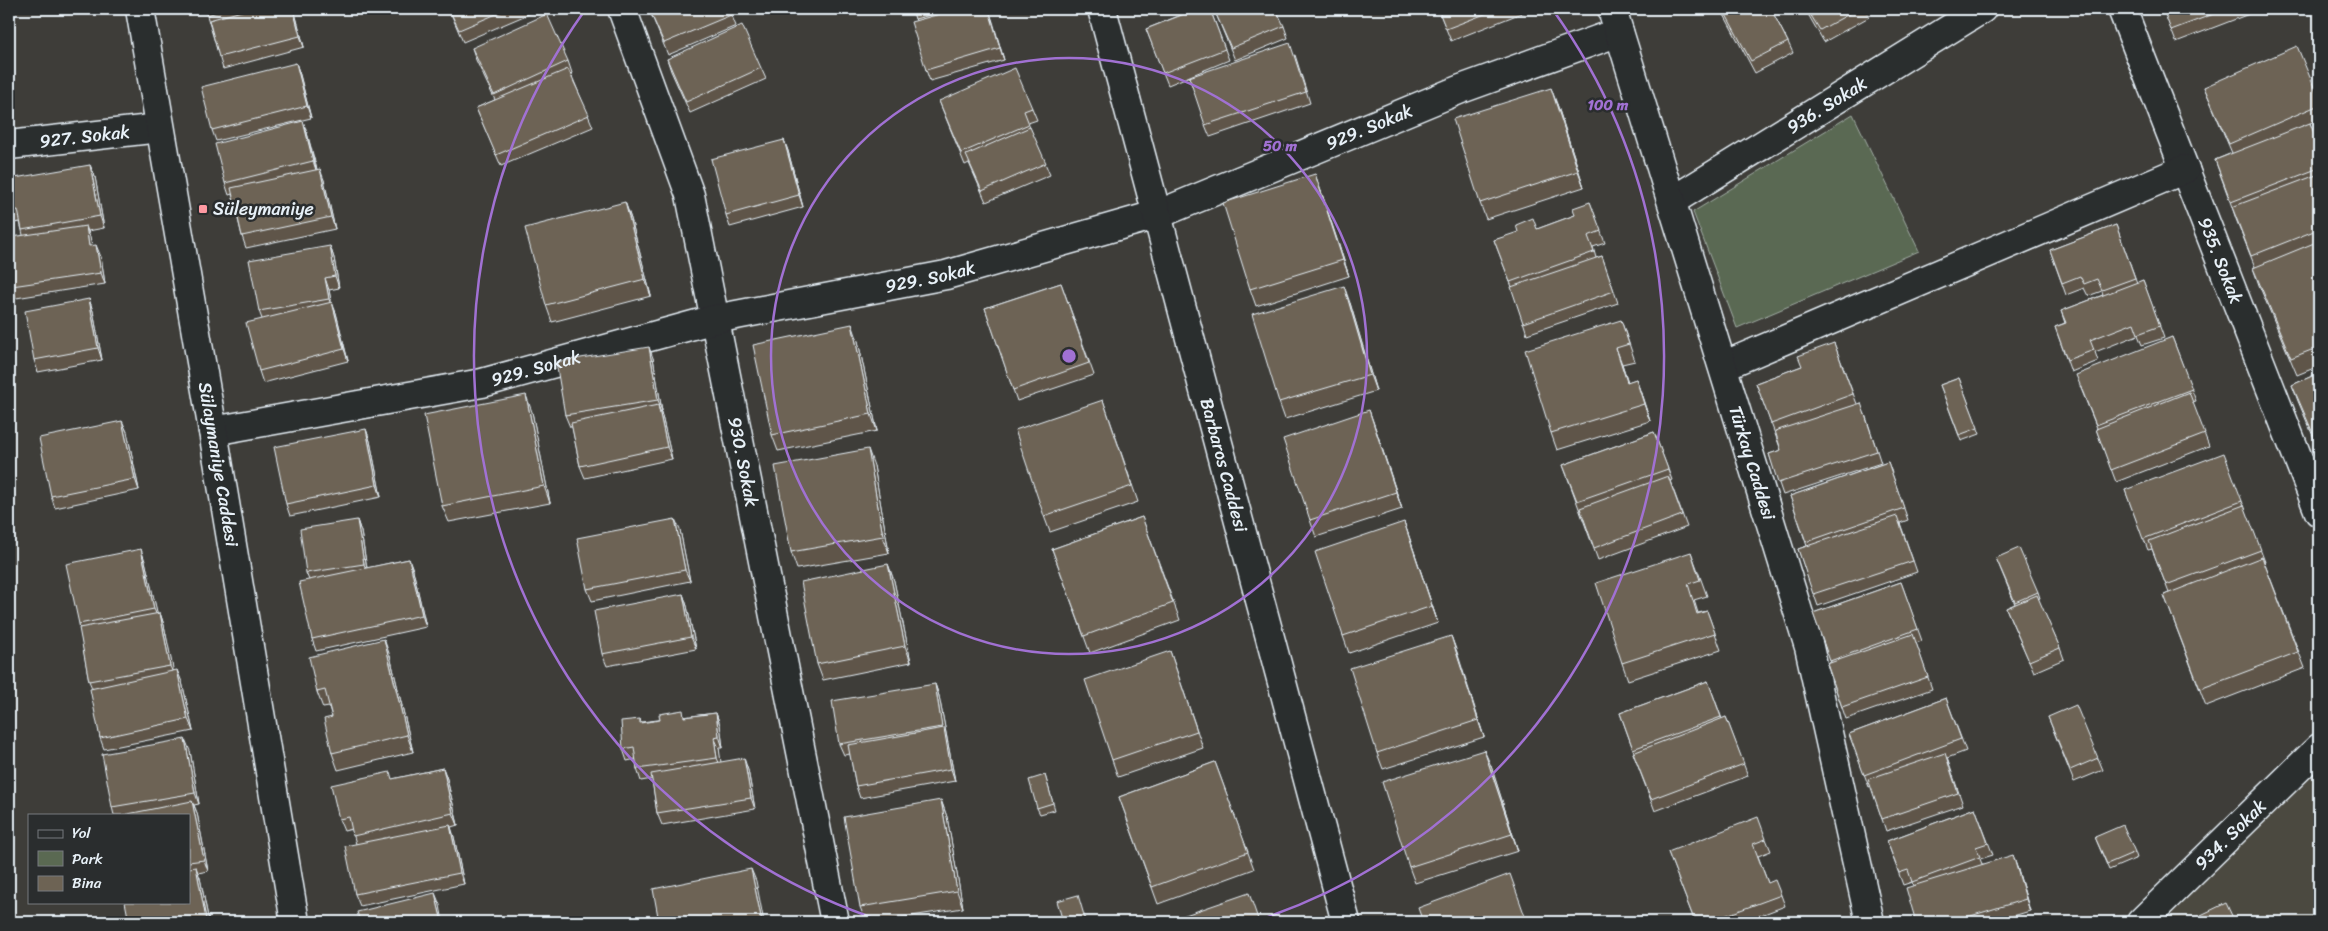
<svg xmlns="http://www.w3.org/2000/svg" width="2328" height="931" font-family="Sriracha,sans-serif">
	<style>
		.built { fill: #4c4841 }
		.green { fill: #5a6952; stroke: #a1ada5 }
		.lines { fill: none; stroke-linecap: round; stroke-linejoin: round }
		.street-casing { stroke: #e8f1f8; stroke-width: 31 }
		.secondary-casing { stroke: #e8f1f8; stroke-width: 31 }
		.street { stroke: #2a2d2e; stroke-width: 28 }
		.secondary { stroke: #2a2d2e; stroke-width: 28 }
		.wall { fill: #5e5548; stroke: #e8f1f8 }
		.shaded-wall { fill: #4c453b; stroke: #e8f1f8 }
		.building { fill: #6d6354; stroke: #e8f1f8 }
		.ring { fill: none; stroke: #a171d3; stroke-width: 2.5 }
		.poi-dot { fill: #ff9aa2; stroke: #2a2d2e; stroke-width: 2 }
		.labels { text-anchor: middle; stroke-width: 5; stroke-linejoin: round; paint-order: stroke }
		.street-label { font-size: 18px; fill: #e8f1f8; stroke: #2a2d2e }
		.poi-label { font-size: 18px; fill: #e8f1f8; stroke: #2a2d2e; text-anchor: start }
		.centre { fill: #a171d3; stroke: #2a2d2e; stroke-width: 2.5 }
		.ring-label { font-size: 15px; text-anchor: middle; font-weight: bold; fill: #a171d3; stroke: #2a2d2e; stroke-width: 5; stroke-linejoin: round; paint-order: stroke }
	</style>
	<rect width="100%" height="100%" fill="#3e3d39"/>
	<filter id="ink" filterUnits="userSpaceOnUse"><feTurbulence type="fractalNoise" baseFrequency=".02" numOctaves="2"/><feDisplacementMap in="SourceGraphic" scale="10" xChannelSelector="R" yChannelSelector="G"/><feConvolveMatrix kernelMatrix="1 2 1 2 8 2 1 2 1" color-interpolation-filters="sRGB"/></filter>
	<g filter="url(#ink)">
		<path class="built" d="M2319,767V922H2162Z"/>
		<path class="green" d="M1853,114L1919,251L1737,328L1693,212Z"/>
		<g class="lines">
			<g class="street-casing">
				<g id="street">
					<path id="s1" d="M622,9L690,195L835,922"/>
					<path id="s2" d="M2122,9L2319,512"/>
					<path id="s3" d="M9,145L160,128"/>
					<path id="s4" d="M1672,201L1982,9"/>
					<path d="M1723,366L2185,169"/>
					<path id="s5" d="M213,431L482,383L715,319L946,275L1159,214L1461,89L1619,32"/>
					<path id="s6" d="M2141,922L2319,748"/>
				</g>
			</g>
			<g class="secondary-casing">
				<g id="secondary">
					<path id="s7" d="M140,9L213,431L295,922"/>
					<path id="s8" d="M1102,9L1346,922"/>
					<path id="s9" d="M1612,9L1809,647L1870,922"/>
				</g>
			</g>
			<use href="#street" class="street"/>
			<use href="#secondary" class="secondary"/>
		</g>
		<path class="wall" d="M205,9H294L304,47L223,69Z
			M449,9H537L538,10L463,42Z
			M649,9H729L736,26L668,55Z
			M912,9H995L989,11L1004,60L930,81L926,70L916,21Z
			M1179,9H1211H1210L1229,60L1168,85L1146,29L1181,15Z
			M1438,9H1528L1529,10L1451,41Z
			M1721,9H1771L1788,42L1793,53L1755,73Z
			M1805,9H1866L1869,17L1824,42Z
			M2163,9H2262L2176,42Z
			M1216,14L1284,26L1288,38L1235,60Z
			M472,48L568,61L572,73L571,74L593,127L501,166L476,108L495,100L476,60Z
			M1295,55L1310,103L1210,137L1205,125Z
			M667,59L761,68L766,79L690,113L671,71Z
			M296,63L300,75L311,118L216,141L212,130Z
			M2204,87L2319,99V119L2310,123L2319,146V366L2297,375L2259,285L2253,268L2255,267L2236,219L2232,207L2215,160L2232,153Z
			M939,101L1032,108L1037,120L1028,123L1050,175L986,202L969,163L965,165Z
			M1557,104L1584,187L1486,219L1480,203Z
			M307,133L317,169L324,180L335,229L246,248L242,236L232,194L229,195L225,183Z
			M784,140L788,151L803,207L730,227L726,215Z
			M90,165L95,177L104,228L88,231L90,237L92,245L101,257L105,284L16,298L12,286L14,257L23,235L20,222L14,223L10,211Z
			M1321,191L1349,276L1256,306L1250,289Z
			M625,202L631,219L651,296L552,322L546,305Z
			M1590,202L1605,243L1593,247L1596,258L1602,256L1618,303L1527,334L1512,287L1494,240L1537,229L1575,215Z
			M2116,225L2137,283L2143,280L2164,338L2142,345L2138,335L2095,352L2098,361L2071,372L2055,327L2065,323L2061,311L2103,295L2102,291L2088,296L2084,288L2066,295L2050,250Z
			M330,246L334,258L339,288L329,290L331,302L336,313L348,361L263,383L259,371L262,319L259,311Z
			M1061,283L1094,375L1017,401L985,308Z
			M89,299L93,311L102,360L38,372L34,360Z
			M1350,303L1376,391L1285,419L1279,402Z
			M1621,320L1635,361L1622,364L1628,382L1636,379L1650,421L1557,450L1551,433Z
			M2172,337L2196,401L2192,402L2209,446L2116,482L2096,429L2097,428L2080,386Z
			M858,341L877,431L778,451L772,435Z
			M1834,343L1857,404L1865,414L1881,463L1783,495L1769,454L1781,450L1756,383L1802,366Z
			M653,358L662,411L661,412L672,459L585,478L580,466L572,427H570L565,415Z
			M2319,373V450L2298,401L2292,385Z
			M1959,378L1980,434L1961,441L1940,385Z
			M1103,400L1138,502L1050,532L1044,516Z
			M532,412L550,503L449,522L442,506Z
			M122,421L127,432L139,490L55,508L51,496Z
			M1375,427L1402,509L1316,537L1310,520Z
			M366,429L370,441L381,497L290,516L286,504Z
			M1654,432L1672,480L1670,481L1687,527L1598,560L1563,465Z
			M1888,462L1908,520L1900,523L1917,572L1818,606L1798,549L1807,546L1790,496Z
			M874,466L889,553L797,569L791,552Z
			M2125,490L2242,501L2265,562H2264L2305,668L2206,706L2164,595L2169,593L2152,549L2148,550Z
			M1142,517L1180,620L1090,653L1052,549Z
			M357,520L361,532L367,568L409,559L413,570L426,627L316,651L312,639L309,580L306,573Z
			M1404,522L1438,623L1349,653L1343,636Z
			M680,530L690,581L592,601L587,589Z
			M1691,552L1707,596L1694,600L1698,613L1707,611L1721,650L1628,680L1622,663Z
			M1996,558L2038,592L2040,598L2038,599L2060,648L2064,659L2034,672L2011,620L2006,608L2015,604Z
			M145,561L157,613H160L164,625L173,671L182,682L193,731L104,749L100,738L92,688L89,681L79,624Z
			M888,564L894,581L911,662L823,680L817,664Z
			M1901,582L1922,641L1916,643L1932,689L1846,719L1827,664L1831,662L1813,613Z
			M683,594L687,606L696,649L607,666L602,654Z
			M1451,636L1484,737L1383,769L1377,753Z
			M1170,651L1203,748L1118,777L1112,760Z
			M390,656L413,752L338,770L332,753V717L329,707L323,708L317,692Z
			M1708,681L1722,719L1726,717L1748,776L1655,811L1633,753L1634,752L1620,713Z
			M935,684L939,696L955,781L860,798L856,786L850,754L844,755L839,744Z
			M1946,698L1966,751L1947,758L1963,805L1886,831L1871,786L1869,787L1849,734Z
			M716,713L720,725L723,748H719L720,762L748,770L755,809L662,825L657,813L652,779L641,781L637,769L636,759L627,761L623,749L640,719L641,722Z
			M2048,717L2098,758L2103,770L2074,782Z
			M190,751L199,804L194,805L197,813L208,871L198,873L200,878L209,922H129L189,902V815H114L112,807Z
			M1215,762L1254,869L1158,904L1119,797Z
			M1491,766L1518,851L1415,883L1409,867Z
			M443,768L447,779L458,825L451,827L454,837L464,884L360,906L355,894L356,844L352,829L344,831L339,819L393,779Z
			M1045,775L1055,810L1040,814L1037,808Z
			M941,800L947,817L963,908L873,922H866L860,907Z
			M1975,808L1993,855L1980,859L1982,864L2017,867L2030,911L1993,922H1916L1913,886L1912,882L1903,885L1887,841Z
			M2095,837L2135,852L2137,858L2109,870Z
			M1766,839L1771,851L1758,856L1768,883L1781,895L1785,906L1743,922H1695L1668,852Z"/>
		<path class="shaded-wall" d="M293,9H294L304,47L300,36Z
			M989,10L993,22L1004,60L1000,48Z
			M296,63L300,75L311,118L307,106Z
			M1551,88L1557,104L1584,187L1578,171Z
			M303,121L307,133L317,173L313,161Z
			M784,140L788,151L803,207L799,195Z
			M90,165L95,177L104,228L100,216Z
			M320,169L324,180L335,229L331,217Z
			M1315,174L1321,191L1349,276L1343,260Z
			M625,202L631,219L651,296L645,279Z
			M86,226L90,237L94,257L89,246Z
			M96,245L101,257L105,284L101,273Z
			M330,246L334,258L339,288L335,276Z
			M325,278L329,290L333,311L329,299Z
			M1344,286L1350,303L1376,391L1370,375Z
			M89,299L93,311L102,360L98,348Z
			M332,302L336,313L348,361L344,349Z
			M852,324L858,341L877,431L871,414Z
			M649,347L653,358L662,411L658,400Z
			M1616,348L1622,364L1633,399L1627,382Z
			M1636,379L1642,396L1650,421L1644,404Z
			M526,395L532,412L550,503L544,486Z
			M658,405L662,416L672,459L667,447Z
			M1369,410L1375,427L1402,509L1396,492Z
			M122,421L127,432L139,490L135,479Z
			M366,429L370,441L381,497L377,485Z
			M868,449L874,466L889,553L883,536Z
			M675,519L680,530L690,581L685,570Z
			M357,520L361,532L368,575L364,564Z
			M1404,522L1410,539L1438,623L1432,606Z
			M141,549L145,561L159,620L154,609Z
			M409,559L413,570L426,627L422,615Z
			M888,564L894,581L911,662L905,646Z
			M683,594L687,606L696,649L691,637Z
			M160,613L164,625L175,678L170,666Z
			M1451,636L1457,652L1484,737L1478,720Z
			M384,639L390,656L413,752L407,735Z
			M177,670L182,682L193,731L188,719Z
			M935,684L939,696L955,781L951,769L944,732L942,727Z
			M716,713L720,725L723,748L719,736Z
			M714,737L719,748L722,770L717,758Z
			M185,739L190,751L199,804L195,793Z
			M1484,750L1491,766L1518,851L1512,834Z
			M744,758L748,770L755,809L751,798Z
			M443,768L447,779L458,825L453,813Z
			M941,800L947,817L963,908L957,891Z
			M192,801L197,813L208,871L204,860Z
			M450,825L454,837L464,884L460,873Z
			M2013,855L2017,867L2030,911L2026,899Z
			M196,867L200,878L209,922H208L206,919Z
			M751,869L756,881L764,922H762Z
			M435,893L440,905L443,922H442Z"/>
		<path class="building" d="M205,9H227L207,15Z
			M249,9H293L300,36L219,57L209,20Z
			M449,9H508L459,30Z
			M649,9H729L731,15L664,43Z
			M912,9H952L915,19Z
			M958,9H979L980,12L989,10L1000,48L926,70L911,22Z
			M1197,9H1210L1225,49L1163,73L1146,29Z
			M1230,9H1276L1284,26L1231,48L1216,14Z
			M1438,9H1498L1446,29Z
			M1723,9H1771L1788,42L1751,61Z
			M1807,9H1858L1820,30Z
			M2163,9H2227L2171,30Z
			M547,14L568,61L494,95L472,48Z
			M742,25L761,68L686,102L667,59Z
			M1290,43L1306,92L1205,125L1189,77Z
			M2297,46L2319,99V105L2229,144L2204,87Z
			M296,63L307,106L212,130L201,87Z
			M1015,68L1032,108L1024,111L1029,124L961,153L939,101Z
			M568,69L589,115L496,155L476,108Z
			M1551,88L1578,171L1480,203L1453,119Z
			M303,121L313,161L225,183L215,144Z
			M2310,123L2319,146V168L2231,202L2215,160Z
			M1030,127L1046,163L982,191L966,155Z
			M784,140L799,195L726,215L711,159Z
			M90,165L100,216L22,230L18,210L10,211L9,205V179Z
			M320,169L331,217L242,236L231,188Z
			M1315,174L1343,260L1250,289L1223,203Z
			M2319,174V229L2251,256L2232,207Z
			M625,202L645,279L546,305L525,228Z
			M1590,202L1601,231L1588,236L1594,252L1510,282L1494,240L1518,232L1516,225L1533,218L1537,229L1575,215L1573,208Z
			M2116,225L2135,278L2102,290L2097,279L2084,284L2080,276L2062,283L2050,250Z
			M86,226L89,246L96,245L101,273L12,286L9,265V257H14L12,237Z
			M2319,241V347L2291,358L2253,268Z
			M330,246L335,276L325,278L329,299L259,311L249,260Z
			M1602,256L1614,291L1523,323L1511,287Z
			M2143,280L2160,326L2138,334L2134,323L2090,340L2094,350L2067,360L2055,327L2066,323L2061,311Z
			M1061,283L1089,363L1013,390L985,308Z
			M1344,286L1370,375L1279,402L1252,314Z
			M89,299L98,348L34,360L25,311Z
			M332,302L344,349L259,371L246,323Z
			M1621,320L1629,344L1616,348L1627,382L1636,379L1644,404L1551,433L1525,350Z
			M852,324L871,414L772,435L753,345Z
			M2172,337L2192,389L2096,425L2076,375Z
			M1834,343L1853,394L1771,424L1756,383L1802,366L1798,356Z
			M649,347L658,400L565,415L556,362Z
			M2319,373V447L2292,385Z
			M1959,378L1978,428L1959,435L1940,385Z
			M2189,392L2205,434L2111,470L2096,429Z
			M526,395L544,486L442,506L424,415Z
			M1103,400L1132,486L1044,516L1015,430Z
			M1861,403L1877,451L1778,483L1769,454L1781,450L1775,431Z
			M658,405L667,447L580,466L571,423Z
			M1369,410L1396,492L1310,520L1283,439Z
			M122,421L135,479L51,496L39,438Z
			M366,429L377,485L286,504L274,447Z
			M1654,432L1668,469L1577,501L1563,465Z
			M868,449L883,536L791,552L775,466Z
			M2224,453L2242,501L2143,539L2125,490Z
			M1888,462L1904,508L1806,542L1790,496Z
			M1668,476L1682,515L1594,548L1580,508Z
			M2244,505L2261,550L2166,585L2149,541Z
			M1897,516L1913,561L1813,594L1798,549Z
			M1142,517L1173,603L1084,636L1052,549Z
			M675,519L685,570L587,589L577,538Z
			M357,520L364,564L306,573L300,529Z
			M1404,522L1432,606L1343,636L1315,552Z
			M2019,548L2038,592L2015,602L1996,558Z
			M141,549L154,609L79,624L66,564Z
			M1691,552L1700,580L1688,584L1697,614L1707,611L1715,633L1622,663L1596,583Z
			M2262,557L2298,652L2200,689L2164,595Z
			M409,559L422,615L312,639L299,582Z
			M888,564L905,646L817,664L801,582Z
			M1901,582L1918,629L1830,661L1813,613Z
			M683,594L691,637L602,654L594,611Z
			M2037,595L2060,648L2029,661L2006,608Z
			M160,613L170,666L89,681L79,628Z
			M1913,634L1928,677L1842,707L1827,664Z
			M1451,636L1478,720L1377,753L1350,668Z
			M384,639L407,735L332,753L324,719L332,717L325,690L317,692L309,657Z
			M1170,651L1197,731L1112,760L1085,680Z
			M177,670L188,719L100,738L90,689Z
			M1708,681L1721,717L1633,749L1620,713Z
			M935,684L942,727L839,744L832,701Z
			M1946,698L1961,739L1864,775L1849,734Z
			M2076,705L2098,758L2070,770L2048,717Z
			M683,710L684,717L716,713L719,736L714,737L717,758L637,769L634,747L623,749L621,721L640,719V723L660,720L659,714Z
			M1726,717L1744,764L1651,799L1633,753Z
			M944,728L951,769L856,786L848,745Z
			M185,739L195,793L112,807L102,754Z
			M1484,750L1512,834L1409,867L1382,782Z
			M1945,753L1958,793L1882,819L1868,779Z
			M744,758L751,798L657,813L651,774Z
			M1215,762L1248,852L1152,887L1119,797Z
			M443,768L453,813L353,836L349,817L339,819L331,785L390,772L392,779Z
			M1045,775L1053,803L1037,808L1029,780Z
			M941,800L957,891L860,907L844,817Z
			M192,801L204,860L189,862V815H123Z
			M1975,808L1988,843L1976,847L1980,857L1912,882L1908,870L1899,873L1887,841Z
			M1758,817L1766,839L1753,844L1768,883L1775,880L1781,895L1708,922H1695L1668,852Z
			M450,825L460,873L355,894L345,846Z
			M2123,825L2135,852L2107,864L2095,837Z
			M2013,855L2026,899L1951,922H1916L1906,888Z
			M196,867L206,919L188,922H129L125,902H189V868Z
			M751,869L762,922H659L653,889Z
			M1510,874L1527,922H1423L1418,908Z
			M435,893L442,922H360L357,912Z
			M1249,893L1259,922H1165Z
			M1078,895L1086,922H1063L1057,901Z
			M2226,903L2235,922H2204L2201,915Z"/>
	</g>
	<g class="ring">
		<circle cx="1069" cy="356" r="298"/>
		<path d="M885 922A595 595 0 0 1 585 10M1553 10A595 595 0 0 1 1253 922"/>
	</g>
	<rect class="poi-dot" x="198" y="204" width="10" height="10" rx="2.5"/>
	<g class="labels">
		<g class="street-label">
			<text dy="6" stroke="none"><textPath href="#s4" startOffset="182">936. Sokak</textPath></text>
			<text dy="6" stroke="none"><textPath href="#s5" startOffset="1199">929. Sokak</textPath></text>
			<text dy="6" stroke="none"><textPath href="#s3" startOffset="76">927. Sokak</textPath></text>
			<text dy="6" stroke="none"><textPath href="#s2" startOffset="270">935. Sokak</textPath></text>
			<text dy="6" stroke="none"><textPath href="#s5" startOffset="734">929. Sokak</textPath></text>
			<text dy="6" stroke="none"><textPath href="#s5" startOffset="329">929. Sokak</textPath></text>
			<text dy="6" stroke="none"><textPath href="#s1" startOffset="470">930. Sokak</textPath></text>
			<text dy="6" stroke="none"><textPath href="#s9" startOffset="475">Türkay Caddesi</textPath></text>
			<text dy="6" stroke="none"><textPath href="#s7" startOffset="462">Sülaymaniye Caddesi</textPath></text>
			<text dy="6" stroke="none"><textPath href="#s8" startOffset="472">Barbaros Caddesi</textPath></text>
			<text dy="6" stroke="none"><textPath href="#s6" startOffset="125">934. Sokak</textPath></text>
		</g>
		<g class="poi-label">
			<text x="213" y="215">Süleymaniye</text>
		</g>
	</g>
	<circle cx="1069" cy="356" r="8" class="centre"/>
	<g class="ring-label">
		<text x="1608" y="110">100 m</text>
		<text x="1280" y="151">50 m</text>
	</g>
	<rect width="2328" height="931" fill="none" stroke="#2a2d2e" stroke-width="30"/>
	<rect x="15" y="15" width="2298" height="901" fill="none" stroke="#e8f1f8" stroke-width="2" filter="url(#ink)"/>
	<rect x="28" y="814" width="162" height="90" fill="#2a2d2e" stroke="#767b7f"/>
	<rect x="38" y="830" width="25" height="8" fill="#2a2d2e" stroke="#767b7f"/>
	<text x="72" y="838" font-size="15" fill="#e8f1f8">Yol</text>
	<rect x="38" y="851" width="25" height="15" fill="#5a6952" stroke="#767b7f"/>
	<text x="72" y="864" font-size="15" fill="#e8f1f8">Park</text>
	<rect x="38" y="876" width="25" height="15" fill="#6d6354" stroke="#767b7f"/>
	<text x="72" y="888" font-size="15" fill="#e8f1f8">Bina</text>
</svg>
